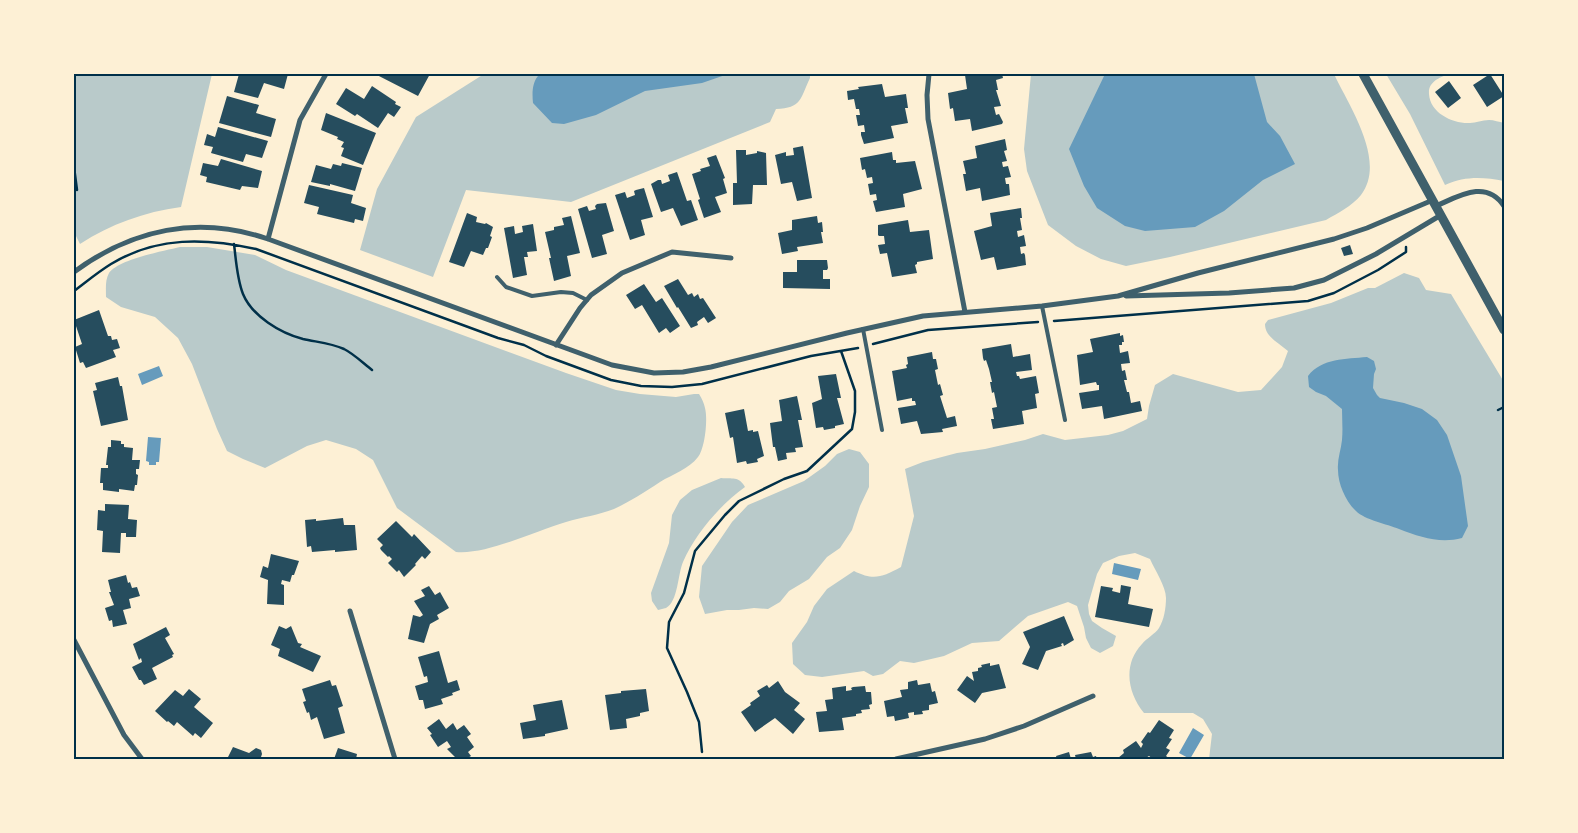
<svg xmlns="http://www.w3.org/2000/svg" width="1578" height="833" font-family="Raleway,sans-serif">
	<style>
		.green { fill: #b9caca }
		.water { fill: #669bbc }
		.building { fill: #264d5e }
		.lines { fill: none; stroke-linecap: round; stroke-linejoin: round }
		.path { stroke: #003049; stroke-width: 2.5 }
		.service { stroke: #3f606c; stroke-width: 4 }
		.minor { stroke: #3f606c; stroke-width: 5 }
		.tertiary { stroke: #3f606c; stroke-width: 9 }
		.neatline { fill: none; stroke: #003049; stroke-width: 2 }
	</style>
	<rect width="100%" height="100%" fill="#fdf0d5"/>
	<path class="green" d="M74,74H212L181,207C144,212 111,224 80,244L74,232Z
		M484,74H810V78C800,99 802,108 776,109L770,122L571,202L466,190L433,277L360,250L377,189L416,117Z
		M1031,74H1334C1349,106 1387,161 1361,195C1352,206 1338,213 1326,220L1170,257L1126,266L1101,259L1076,246L1048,225L1027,171L1024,149Z
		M1386,74H1448C1439,78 1428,82 1429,94C1430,113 1453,124 1470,123C1476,123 1482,120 1489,120C1494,120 1499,122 1504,123V181C1483,177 1465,176 1445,185L1410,114Z
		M180,247H207L255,255L286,270L566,373L616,390L640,394L676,397L694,394H699C702,399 704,403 705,408C708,419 705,448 698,457C689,469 673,474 660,482C645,492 631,501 614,509C599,515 582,517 566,522C535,531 487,555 456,552L397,508L373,460L356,449L326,440L307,446L265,468L243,459L227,451L217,429L192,364L178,338L155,317L121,307L106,297C106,289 105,280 109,273C119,259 164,251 180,247Z
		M1404,273L1419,278L1426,290L1451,294L1504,382V759H1209L1212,734L1203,719L1193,713H1144C1127,692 1123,664 1142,644C1147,638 1155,634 1159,628C1164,620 1166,608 1166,598C1166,587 1155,570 1150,559L1135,553L1119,556L1103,563L1097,574L1088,605L1089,614L1092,621L1102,628L1116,636L1113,646L1100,653L1091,648L1086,638L1084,627L1077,606L1068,602L1028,616L999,641L972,643L944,656L914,663L900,661L883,674L873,676L864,671L822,677L805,675L793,664L792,643L807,622L814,606L827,589L854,571C874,581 882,577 901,567L914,516L905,469L923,462L957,453L985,449L1025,440L1043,434L1065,440L1108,435L1123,431L1147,419L1149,406L1155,385L1173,374L1238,392L1261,390L1282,367L1288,351C1279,343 1265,337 1265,324L1268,320L1331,303L1368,288H1375Z
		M849,449L860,452L869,464V487L860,506L852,530L840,548L827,557L809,579L789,591L780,602L768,609L754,608L739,610H727L705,614L699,597L702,566L732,522L748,505L804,481L825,466L837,454Z
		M721,478C732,479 739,476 745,487C721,504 695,534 683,562C678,573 678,602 666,608C663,609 661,609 658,610L652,601L651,593L669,543L672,515L680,500L692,490Z"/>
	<path class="water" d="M540,74H728L702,83L645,91L596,115L564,124L552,123L533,103C532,93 532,81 540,74Z
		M1105,74H1254L1267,122L1280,136L1295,164L1263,180L1224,211L1195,227L1145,231L1125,226L1097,208L1084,186L1069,149Z
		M1367,357L1374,361L1376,369L1374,374L1373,388L1377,395L1380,398L1404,403L1422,409L1437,420L1447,435L1461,476L1468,526L1462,538C1440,544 1420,537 1399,529C1387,524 1365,520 1356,511C1346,502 1338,484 1338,470C1337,460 1341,450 1342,440C1343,429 1342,419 1342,409L1326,396L1316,392L1309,387L1308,376C1322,358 1346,359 1367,357Z
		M159,366L163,376L142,385L138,374Z
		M148,437L161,438L159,462H156V465H149V462L146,461Z
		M1114,563L1141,569L1138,580L1112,574Z
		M1193,728L1204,735L1190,759L1179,753Z"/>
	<path class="building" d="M239,74H288L284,89L264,83L258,98L234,92Z
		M375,74H430L418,96Z
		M975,74H1002L1003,78L996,80L998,90H996L1001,106L994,107L996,115L999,114L1003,122L1002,124L972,131L970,119L955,121L953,108L950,109L948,93L967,89L965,75Z
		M1490,74L1504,96L1487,107L1473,85Z
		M1449,81L1461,98L1448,108L1435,92Z
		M882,84L885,97L906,94L908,108H905L908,123L891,126L894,138L864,144L861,135V132H865L864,125L858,126L856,115H860L859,109H856L854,99L848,100L847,91L859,89L858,87Z
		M372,86L396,102L395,104L401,107L394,117L388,113L378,128L357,114L355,116L336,104L346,88L364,99Z
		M227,96L259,105L256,113L276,119L271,137L219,123Z
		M326,113L376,133L363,165L341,156L344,148L341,147L344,142L337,139L338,137L321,130Z
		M218,127L268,141L262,158L246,154L243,162L211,153L213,147L204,145L207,134L215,137Z
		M1005,139L1007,150L1004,151L1007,161L1002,162L1003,167L1008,166L1011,177L1005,178L1006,184H1009L1010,195L982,201L980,188L966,191L963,174H966L963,161L977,158L975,146Z
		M803,146L812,198L797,201L792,182L781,184L775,155L786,152V156L794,155L793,148Z
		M736,150H746V155L757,153V151L766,153L767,185H753L752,204L733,205V183H737Z
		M892,152L893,160H896V163L915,161L922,189L903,194L905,207L876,212L873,201L877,200L876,194L870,195L868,184L873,183L872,177L867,178L865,169L862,170L860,158Z
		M716,155L725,178L723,179L727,193L715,197L721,212L704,218L698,200L700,199L692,174L701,171L700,169L710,166L707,158Z
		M221,159L262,171L258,188L242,186L240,190L206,182L207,177L200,175L203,163L218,166Z
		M342,163L362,168L355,191L330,184V186L311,182L316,165L331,169L333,164L341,166Z
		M677,172L687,201L691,200L698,220L681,226L673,208L661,212L651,184L658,180H661L662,184L670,181L668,175Z
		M309,185L353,195L351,203L366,208L363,221L355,219L354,223L317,214L319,207L304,203Z
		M644,188L653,217L641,220L645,235L630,240L615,195L625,192L627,198L635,195L634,191L636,190Z
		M606,203L614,231L602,235L607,254L592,258L578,209L587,206L589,211L596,209L595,206L597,204Z
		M1021,208L1022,218H1020L1022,230L1017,231L1018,237L1024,235L1026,246L1020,247L1021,254L1024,253L1025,255L1026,265L997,270L994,257L981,260L974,231L992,226L990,213Z
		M467,213L477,217L476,222L485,224L486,223L493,227L490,236L492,237L488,248H486L483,255L471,251L464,267L449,262Z
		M571,216L580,253L567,256L571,276L554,281L549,258H551L545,232L554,230V227L564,225L562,218Z
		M817,216L818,223L822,222L823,232H821L823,243L797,247L798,251L782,254L778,233L792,230V220Z
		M908,220L910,232L929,230L933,259L917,262V264L915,265L917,273L892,277L887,253L880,254L878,245L885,244L884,236H879L878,235V225Z
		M533,224L537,251L527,252L528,257H524L527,275L513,278L504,228L514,226L515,234L523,232L522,226Z
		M1350,245L1353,254L1344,256L1341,248Z
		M797,260H827L828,268L827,270H823V279H830V289L783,288V272H797Z
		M678,279L688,295L692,293L694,297L698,294L700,299L703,298L716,318L708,323L704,317L697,322L698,325L691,328L678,307L677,308L664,286Z
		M644,284L656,302L662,298L680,326L670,333L666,328L659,333L642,305L635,309L626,295Z
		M99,310L108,336H111L112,340L117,339L120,348L113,350L116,357L86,368L83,362L80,363L75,347L82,344L74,320Z
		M1120,333V336L1123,335L1124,342H1122V345H1119L1120,353L1128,351L1130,363L1121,364L1122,371L1125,370L1127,380H1124L1127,392H1129L1131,403L1140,401L1142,411L1104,419L1102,406L1082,409L1079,393L1099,390V385H1097L1096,382L1080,385L1077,355L1093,352L1090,339Z
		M1011,344L1013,357L1030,354L1032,370L1016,372L1017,376H1019L1020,379L1036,376L1039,393L1035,394L1037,408L1022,411L1024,424L993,429L991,419H994L992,408L997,407L994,392L992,393L990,382H992L989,369L986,360L984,361L983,358L982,349Z
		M932,352L933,359H936L938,369L935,370L938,385L940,384L943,395L940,396L947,418L955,416L957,426L942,429L943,432L921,434L917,421L901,424L898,408L916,405L915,401H912V398L897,401L892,371L907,368L906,365L908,364L907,357Z
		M836,374L841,398H837L844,424L835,426V428L824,430L823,427L816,428L812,403L822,399L818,376Z
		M118,377L120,386H122L128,420L101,426L93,391L97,390L95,383Z
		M797,396L802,420H798L803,447L795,448L796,452L786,453L787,459L778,461L775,447H773L770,423L782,421L779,400Z
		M744,409L748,431L753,430V432L758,431L764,456L757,459L758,462L747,464L746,461L737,463L733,437L730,438L725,413Z
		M111,440L121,441V444H124V447L133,448L132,460H140L139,469H136V474L138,475L137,485H135L134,491L119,489V492L103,490V483H100L101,468H108V465H106L108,447H111Z
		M105,504L129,505L128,519L137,520L136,537H126V533H121L120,553L102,552L103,531L97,530L98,510L105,511Z
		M343,518L344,525H355L357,550L335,552V550L312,552L311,546L307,547L305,520L316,519V521Z
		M396,521L412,537L414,534L431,552L425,559L422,556L415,564L416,565L404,577L399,570L397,572L388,563L392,559L389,556L388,557L381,550L380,548L383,545L377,539Z
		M271,554L299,561L294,575H292L290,582L282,580L281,584L284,585V605L267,604L268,580L260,577L263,566L268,568Z
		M126,575L128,583L130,582L132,588L137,587L140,596L129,599L131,608L123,610L127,624L113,627L112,620L109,621L105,608L114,605L109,592H111L108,580Z
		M1121,585L1131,587L1128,604L1153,609L1149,627L1095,617L1101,586L1113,588L1112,591L1120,593Z
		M429,586L435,595L440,592L449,608L437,615L439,619L430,624L424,643L408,639L413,615L420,617L423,615L414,601L425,596L421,590Z
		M1064,616L1074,640L1064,646L1063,643L1061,644L1062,646L1046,651L1038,670L1022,664L1030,647L1023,632Z
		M279,626L286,629L291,626L298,643L302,644L300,647L321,656L313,672L278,656L280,649L271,645Z
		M166,627L170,635L165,638L174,654L172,655L173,657L152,668L157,679L144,685L141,680H139L132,667L142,662L141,658L139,660L133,644Z
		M439,651L448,683L457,680L460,690L452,693L453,695L441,699L443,704L425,709L423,700H419L415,686L428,682L427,676L424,677L418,657Z
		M990,663V666L999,664L1006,688L982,693L975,703L957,690L967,676L974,681L972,672L978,671V668L982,667L981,665Z
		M330,680L332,686L336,685L343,706L338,708L345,733L324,739L317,717L311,720L309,712L307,713L303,702L306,701L302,689Z
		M917,680L918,685L930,683L932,692L935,691L938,703L929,705V710L922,711L923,714L914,715V712L908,713L909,718L895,721L894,716L887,717L884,701L902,697L900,690L908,689V682Z
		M778,681L785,692L800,703L794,710L805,719L793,734L775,718L755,732L741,712L751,705L750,703L760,696L757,691L767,685L769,688Z
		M846,686V691L852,690L851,688L853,687L865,686L866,692H871L872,704L869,705L870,709L861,710L862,713L856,714V716L842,718L844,730L819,732L816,712L827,711L825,700L833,699L832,688Z
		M189,689L201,699L194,707L213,723L201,738L195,733L193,736L177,722L174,726L168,721L167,722L155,711L175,690L183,696Z
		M646,689L649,711L640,713V716L626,719L627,728L610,730L605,695L621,693V691Z
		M562,700L568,729L545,734V736L523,739L520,723L536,720L533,705Z
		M439,719L446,729L453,723L457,730L464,725L471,734L467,737L474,747L468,752L471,756L466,759H462L461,757L457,759L447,749L451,747L447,741L438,747L430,735L432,734L427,728Z
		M1159,720L1174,730L1169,738L1172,739L1166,748L1170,750L1166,756L1170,759H1153L1149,756L1144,759H1119L1118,758L1124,753L1123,750L1136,741L1141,748L1143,744L1141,742L1148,732L1150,733Z
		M233,747L249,753L256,748L261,750L262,754L261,757L267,759H227Z
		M338,748L357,754L356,759H334Z
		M1069,752L1071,759H1057L1056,756Z
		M1091,752L1093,757L1096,756L1097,759H1076L1075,755Z"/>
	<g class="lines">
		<path class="path" d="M74,167L77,190
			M234,244C236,260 237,279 243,294C252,316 280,333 303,339C316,342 331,343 344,349C354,354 363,363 372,370
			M74,291C86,282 98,272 111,264C157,236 206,238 256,249L498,338L524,345L546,356L611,380L641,386L672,387L702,384L811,356L858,348
			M1054,321L1308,301L1334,293L1378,270L1406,252V247
			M873,344L928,330L1038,322
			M1498,410L1504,407
			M702,752L699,722L687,692L667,648L669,622L684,593L695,551L725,515L739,501L784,479L807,471L852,429L855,412V391L841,351"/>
		<path class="service" d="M497,277L506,287L532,296L561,292L573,293L587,300
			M1042,306L1065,420
			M863,329L882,430"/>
		<path class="minor" d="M929,74L927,95L928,119L965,312
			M1436,206C1459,196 1486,179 1504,206
			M268,239L300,120L326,74
			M74,272C132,229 198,215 268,239L612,365L654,373L683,372L711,367L847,333L923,316L1042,306L1118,296L1198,273L1334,239L1367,228L1433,200
			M1126,296L1229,293L1294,288L1324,280L1376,254L1441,215
			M556,345L580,308L591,295L622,273L672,252L731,258
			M350,611L395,759
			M74,640L124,735L142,759
			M896,759L985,739L1024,726L1093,696"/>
		<path class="tertiary" d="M1363,74L1504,330"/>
	</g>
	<rect width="1578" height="833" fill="none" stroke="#fdf0d5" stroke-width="150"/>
	<rect x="75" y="75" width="1428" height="683" class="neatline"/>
</svg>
